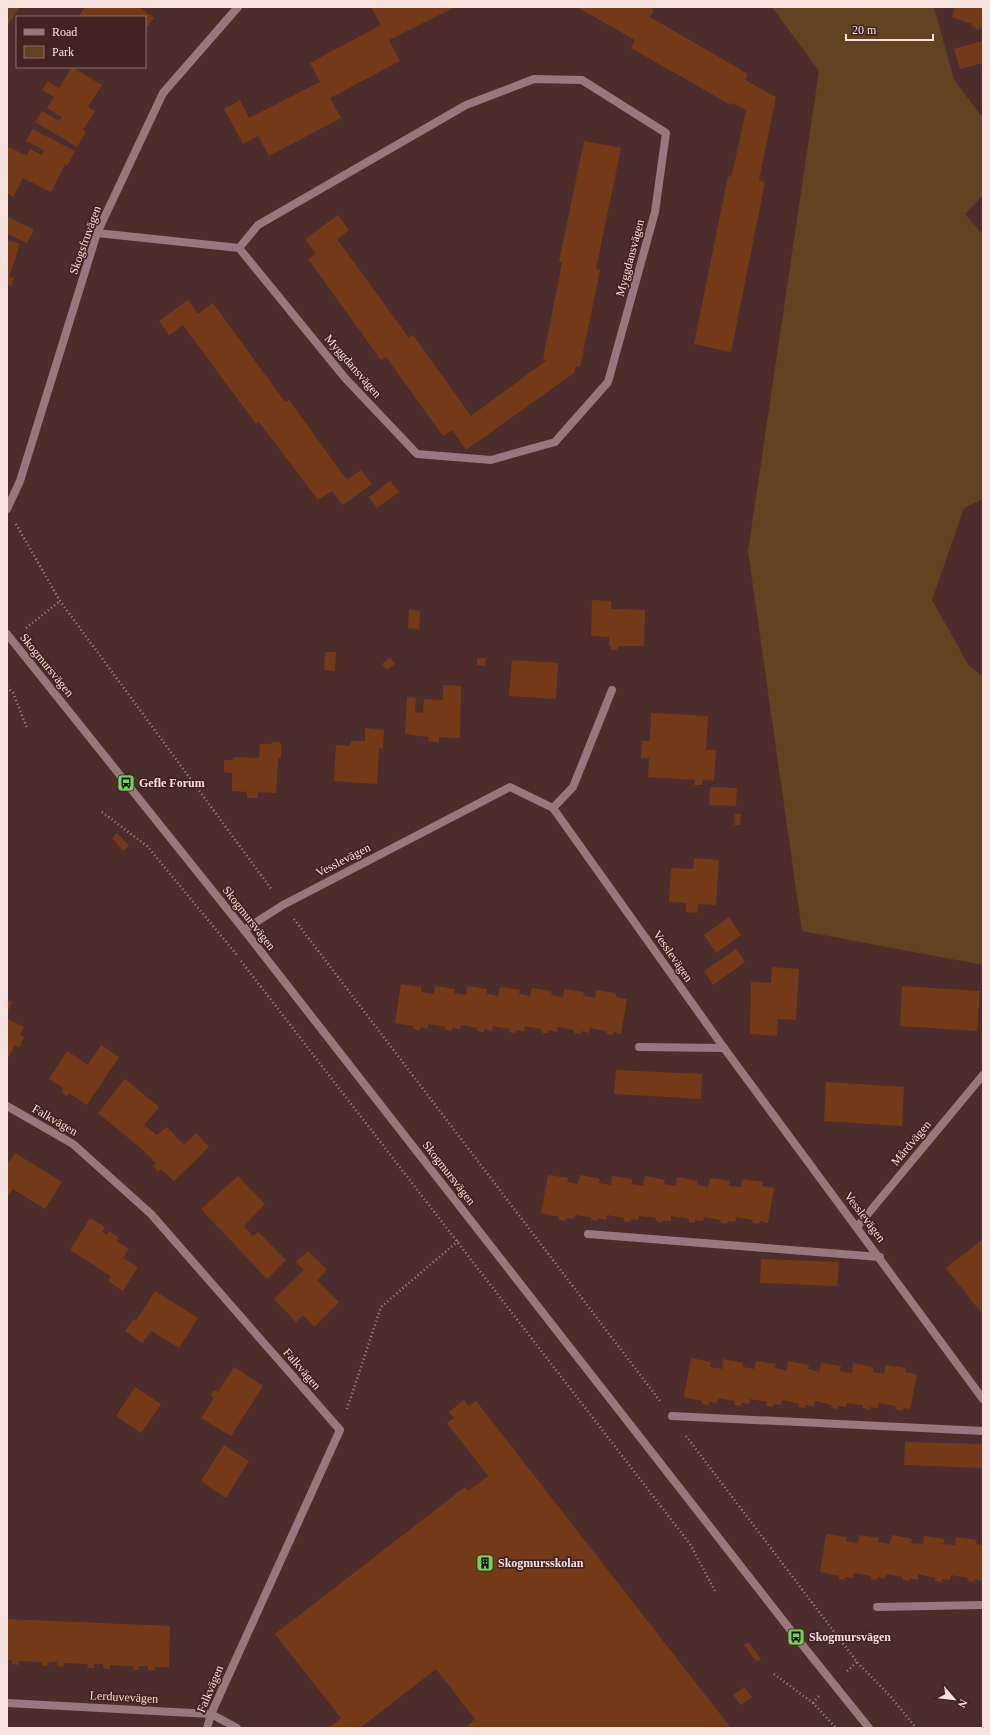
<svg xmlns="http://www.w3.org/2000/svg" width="990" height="1735" font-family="Georgia,serif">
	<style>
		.green { fill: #61441f }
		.building { fill: #743a17 }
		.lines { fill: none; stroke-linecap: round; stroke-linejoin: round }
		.path { stroke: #a48987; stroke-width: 2.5; stroke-dasharray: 1 3; stroke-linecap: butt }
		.service { stroke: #98777f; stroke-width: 8 }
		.minor { stroke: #98777f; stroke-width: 8 }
		.tertiary { stroke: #98777f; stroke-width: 8 }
		.labels { text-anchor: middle; stroke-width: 3.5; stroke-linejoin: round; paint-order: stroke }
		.street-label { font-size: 12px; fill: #f7e2df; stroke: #422321 }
		.poi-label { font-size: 12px; font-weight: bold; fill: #f7e2df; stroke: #422321; text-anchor: start }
	</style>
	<rect width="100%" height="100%" fill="#4d2d2b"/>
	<path class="green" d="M7,7H20L7,26Z
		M772,7H934L954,80L983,118V195L965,214L983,235V499L964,508L932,600L969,666L983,677V965L802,931L748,551L819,71Z"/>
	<path class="building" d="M85,7H139L154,18L145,30V17H81L79,15Z
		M371,7H455L389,40L400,61L330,98L341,118L269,156L258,136L243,144L224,109L240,100L249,118L320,82L310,63L381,25Z
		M577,7H649L654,10L650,17L748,74L745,80L776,97L759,180L765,182L731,352L694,344L727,181L729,176L732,175L746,110L732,103L731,105L631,48L635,40Z
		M955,7H983V28L981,27L980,30L971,26L972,24L952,17Z
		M983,41V63L960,69L954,49Z
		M72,67L102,85L88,107L95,111L83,130L86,132L77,147L35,122L42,111L59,121L62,117L47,108L54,97L42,90L48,81L59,88Z
		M32,129L75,151L67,166L65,164L51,192L23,178L13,197L7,193V149H8L9,147L27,156L30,149L42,155L44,150L26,141Z
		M584,141L621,148L596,269L600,270L580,367L576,366L574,373L466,450L452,430L443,436L386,357L381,360L308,259L316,254L305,239L338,215L349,230L337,239L409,338L413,335L471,416L547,360L543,359L562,263L559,262Z
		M7,217L34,229L27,243L7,234Z
		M7,240L20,244L9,277L14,278L11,286L7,284Z
		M188,300L198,314L213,303L285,402L289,400L347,480L361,470L372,484L343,505L332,491L318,500L259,422L256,424L183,325L169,335L159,321Z
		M390,481L399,492L377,508L369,497Z
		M592,600L611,601V609L645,610L644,646H618L617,650H611V646H609V637L591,636Z
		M409,610L420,611L419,629L408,628Z
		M325,652H336L335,671L324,670Z
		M390,658L395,664L387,670L382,664Z
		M477,658H486L485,666L477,665Z
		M512,660L558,663L556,699L509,696Z
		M443,685L461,686L460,738L439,737V742L428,741L429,737L405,734L407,697L416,698L415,712L423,713L424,699L443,700Z
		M651,713L708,716L706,750H716L714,781L703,780L702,785H694L695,780L648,777L649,758H641L642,741H650Z
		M365,728L384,730L383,749L379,748L377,784L334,781L336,745L350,746L351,741H365Z
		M273,742H279L281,745V757L278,759L276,793L258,792V798H247V792L232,791V773L224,772V760H233L234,757L259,758L260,744H270Z
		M710,787L737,788L736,806L709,805Z
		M735,814H741L740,825H734Z
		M117,833L129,846L123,851L112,838Z
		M694,858L719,860L716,905L698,904L697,913L686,912V903L669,902L671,868L693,869Z
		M729,917L741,935L716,953L704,935Z
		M736,949L745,962L713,985L704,971Z
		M772,967L799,969L796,1020L778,1019L777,1036L750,1034L751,982L771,983Z
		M401,984L421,987V992L434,994L435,986L455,989L454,993L466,995L467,986L487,989V994L498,996L500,987L520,990L519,994L530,996L532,988L552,991L551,995L563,997L564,989L584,992L583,996L595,998L596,990L616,993V997L627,999L621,1034L614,1032L613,1035L606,1034L607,1031L590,1028L589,1033L581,1031V1034L574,1033V1030L558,1027L557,1032L549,1030L548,1033H542V1029L525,1026L524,1031L517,1030L516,1033L509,1032L510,1029L493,1026L492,1031L484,1029V1032L477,1031L478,1028L461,1025L460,1029L452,1028V1031L445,1030V1027L428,1024V1029L420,1027V1030L413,1029V1026L395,1023Z
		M902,986L980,991L977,1031L900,1026Z
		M7,1000L12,1002L7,1013Z
		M7,1019L24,1027L20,1035L24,1037L19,1047L15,1045L9,1057L7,1056Z
		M101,1045L119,1057L87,1105L69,1093L67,1096L61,1092L63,1088L49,1079L67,1051L88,1065Z
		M616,1070L702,1074L701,1099L614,1094Z
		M125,1079L159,1107L144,1125L157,1135L167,1127L184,1145L196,1133L209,1147L174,1181L161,1169L158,1172L153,1166L156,1163L143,1150L98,1113Z
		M826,1082L904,1087L902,1126L824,1121Z
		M15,1153L62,1182L45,1209L13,1189L7,1197V1165Z
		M548,1175L568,1178L567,1182L578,1184L580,1175L600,1179L599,1183L611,1185L612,1176L632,1179V1184L643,1186L645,1176L665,1180L664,1184L676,1186L677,1177L698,1181L697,1185L708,1187L710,1178L730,1181L729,1186L741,1187L742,1179L763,1182L762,1186L774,1188L768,1223L760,1221L759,1224L752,1223L753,1220L736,1217L735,1222L728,1221L727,1224L720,1223L721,1220L704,1217L703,1221L695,1220V1223L688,1222L689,1219L671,1216V1221L663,1220L662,1223L656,1221V1218L639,1216L638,1220L631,1219L630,1222L624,1221V1218L607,1215L606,1220L598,1218V1221L591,1220V1217L575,1215L574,1219L566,1218V1221L559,1220V1217L541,1213Z
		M238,1176L265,1204L244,1226L253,1236L258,1232L286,1260L267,1279L201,1209Z
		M90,1218L105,1227L102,1232L107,1235L109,1231L119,1238L117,1241L129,1249L123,1258L138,1267L123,1291L108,1281L111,1276L70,1250Z
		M983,1239V1315L946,1268Z
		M308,1251L327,1270L317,1280L339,1302L314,1327L303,1315L296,1322L274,1299L304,1270L296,1262Z
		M761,1259L839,1262L837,1286L760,1283Z
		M155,1291L198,1318L179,1348L151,1331L142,1343L125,1331L134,1319L136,1321Z
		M691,1358L711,1362L710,1367L722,1369L723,1359L743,1363V1367L754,1369L756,1361L776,1364L775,1368L787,1371L788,1361L809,1365L808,1369L819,1372L821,1363L841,1366L840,1371L852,1373L853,1363L873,1367V1372L884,1374L886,1365L906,1368L905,1372L917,1375L910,1409L903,1408L902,1411L895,1409L896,1406L879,1403L878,1408L870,1407V1410L863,1408V1405L847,1403L846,1407L838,1406V1409L831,1408L832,1405L815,1401L814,1406L806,1405L805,1408L799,1407V1404L782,1400L781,1405L774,1404L773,1407L766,1406L767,1402L750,1399L749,1404L741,1403V1406L734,1405L735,1401L718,1398L717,1403L709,1402V1405L702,1404V1401L684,1397Z
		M234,1367L263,1386L231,1436L201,1418L214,1398L211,1395L214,1390L218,1392Z
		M135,1387L161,1404L141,1433L116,1416Z
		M464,1400L469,1406L476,1401L731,1728H470L468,1725L475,1719L436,1669L360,1728H328L341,1718L275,1634L465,1487L468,1491L488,1476L447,1423L454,1418L449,1412Z
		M905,1442L983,1444L982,1468L904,1465Z
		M224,1445L249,1461L226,1498L201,1481Z
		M826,1534L847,1537L846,1541L858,1543L859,1535L879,1538L878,1542L890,1544L892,1535L912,1539L911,1543L923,1544L924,1536L945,1539L943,1544L955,1545L956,1537L977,1540L976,1544L983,1545L982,1581L974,1579V1582L967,1581L968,1578L951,1575L950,1580L942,1579V1582L935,1581V1578L918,1574V1580L910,1578L909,1581L903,1580V1577L886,1574L885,1579L878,1577L877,1580L870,1579L871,1576L854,1573L853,1578L845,1577V1580L838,1579L839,1576L820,1572Z
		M7,1619L170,1626L169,1667H155V1671L148,1670V1666H139V1670H133V1666L110,1665V1669L103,1668V1664H94V1668H87L88,1664L64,1663V1667L57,1666V1662H49L48,1666H42V1662L19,1661L18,1665L12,1664V1660H7Z
		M748,1642L761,1659L757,1662L744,1645Z
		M744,1687L752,1697L741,1705L733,1695Z"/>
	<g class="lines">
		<path class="path" d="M16,524L60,601L272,890
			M26,628L60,601
			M7,687L13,693L27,728
			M102,812L147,846L237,955
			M294,919L660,1401
			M241,961L690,1544L716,1593
			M347,1409L381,1307L458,1241
			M686,1436L857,1662L891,1697L916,1728
			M847,1671L857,1662
			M774,1674L813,1703L836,1728
			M813,1703L819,1696"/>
		<path class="service" d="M553,808L573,787L612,690
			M639,1047L724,1048
			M588,1234L880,1257
			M672,1416L983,1431
			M877,1607L983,1605"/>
		<path class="minor" d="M97,233L239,248L345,378L417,454L491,460L555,442L608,382L655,212L666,133L582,80L534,79L466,105L258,225L239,248
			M7,509L20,481L97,233L163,93L238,7
			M244,930L283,905L510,787L553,808L724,1048L983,1399
			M7,1106L73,1144L151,1214L340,1430L211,1714L207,1728
			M857,1227L983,1075
			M7,1703L211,1714L237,1728"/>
		<path class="tertiary" d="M7,634L244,930L796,1637L869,1728"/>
	</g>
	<defs>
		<g id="bus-square" transform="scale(0.9)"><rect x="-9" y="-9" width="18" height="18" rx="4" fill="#76d25a" stroke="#422321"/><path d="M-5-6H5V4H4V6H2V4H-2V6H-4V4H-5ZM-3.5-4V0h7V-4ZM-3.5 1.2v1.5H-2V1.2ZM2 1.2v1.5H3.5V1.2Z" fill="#111"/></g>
		<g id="building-square" transform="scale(0.9)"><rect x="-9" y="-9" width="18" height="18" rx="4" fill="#76d25a" stroke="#422321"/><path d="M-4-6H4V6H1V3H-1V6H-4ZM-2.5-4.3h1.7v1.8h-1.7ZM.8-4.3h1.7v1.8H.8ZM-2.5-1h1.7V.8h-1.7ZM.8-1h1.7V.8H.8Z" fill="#111"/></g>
	</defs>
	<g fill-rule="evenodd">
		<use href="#bus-square" x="126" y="783"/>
		<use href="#building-square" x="485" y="1563"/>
		<use href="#bus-square" x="796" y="1637"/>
	</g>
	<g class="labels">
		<g class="street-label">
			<text transform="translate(85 240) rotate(-70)" y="4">Skogsfruvägen</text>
			<text transform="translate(630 258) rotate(-75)" y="4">Myggdansvägen</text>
			<text transform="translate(353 366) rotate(49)" y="4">Myggdansvägen</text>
			<text transform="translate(47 665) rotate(51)" y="4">Skogmursvägen</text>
			<text transform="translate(343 860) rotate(-27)" y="4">Vesslevägen</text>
			<text transform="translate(249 918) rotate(52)" y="4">Skogmursvägen</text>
			<text transform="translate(673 956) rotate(55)" y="4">Vesslevägen</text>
			<text transform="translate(55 1120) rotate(30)" y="4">Falkvägen</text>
			<text transform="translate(911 1143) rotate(-50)" y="4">Mårdvägen</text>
			<text transform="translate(449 1173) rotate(52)" y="4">Skogmursvägen</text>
			<text transform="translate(865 1217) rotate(53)" y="4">Vesslevägen</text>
			<text transform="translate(302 1369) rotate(49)" y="4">Falkvägen</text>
			<text transform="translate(210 1689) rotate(-67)" y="4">Falkvägen</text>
			<text transform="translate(124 1697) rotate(3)" y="4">Lerduvevägen</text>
		</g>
		<g class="poi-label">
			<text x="139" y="787">Gefle Forum</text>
			<text x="498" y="1567">Skogmursskolan</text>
			<text x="809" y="1641">Skogmursvägen</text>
		</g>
	</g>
	<rect width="990" height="1735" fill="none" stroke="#f7e2df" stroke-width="16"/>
	<rect x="16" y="16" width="130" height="52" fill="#422321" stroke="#8a6f6d"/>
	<rect x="24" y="29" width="20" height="6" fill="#98777f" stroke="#8a6f6d"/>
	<text x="52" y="36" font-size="12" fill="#f7e2df">Road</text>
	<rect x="24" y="46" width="20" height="12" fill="#61441f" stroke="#8a6f6d"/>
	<text x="52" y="56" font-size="12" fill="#f7e2df">Park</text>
	<g transform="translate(954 1699) rotate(118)" stroke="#422321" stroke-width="3" paint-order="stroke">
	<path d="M0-3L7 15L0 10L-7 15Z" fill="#f7e2df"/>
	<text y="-6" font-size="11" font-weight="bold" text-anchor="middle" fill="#f7e2df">N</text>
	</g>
	<path d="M846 34v6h87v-6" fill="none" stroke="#f7e2df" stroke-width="2"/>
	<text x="852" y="34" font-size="12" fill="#f7e2df" stroke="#422321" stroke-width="3" paint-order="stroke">20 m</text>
</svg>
